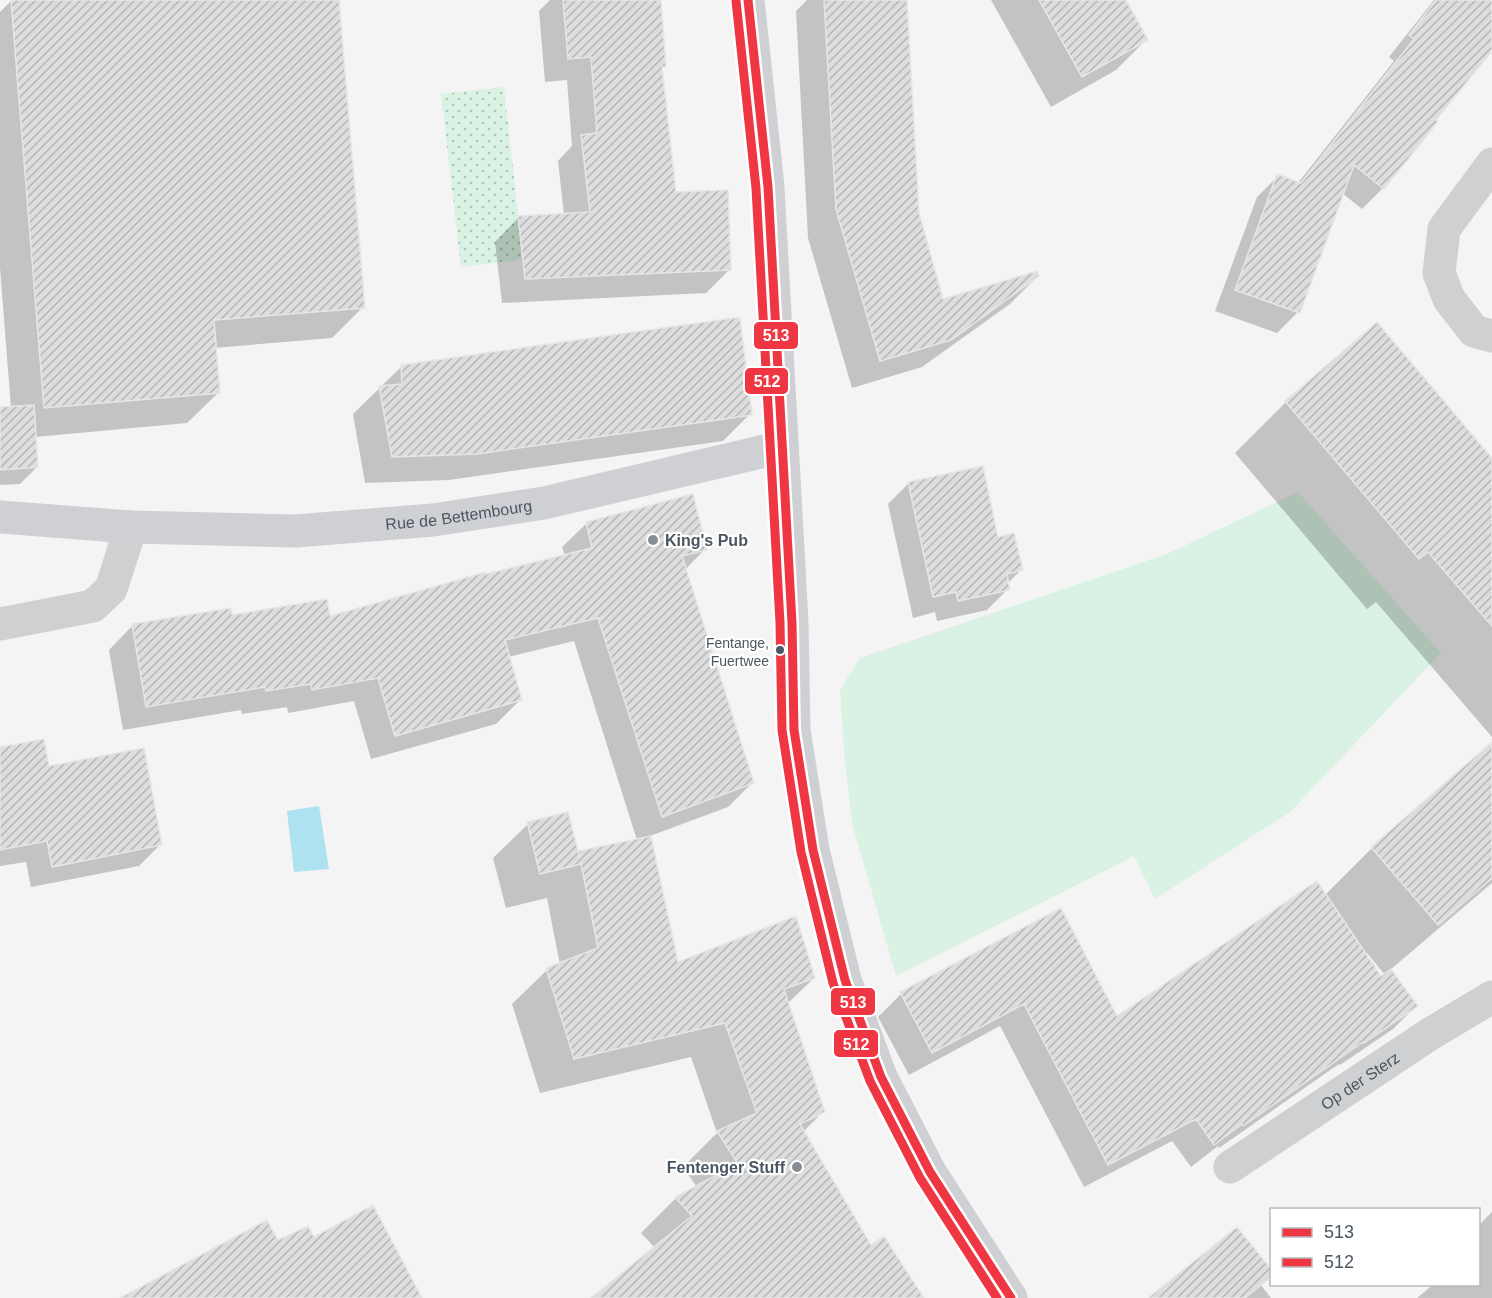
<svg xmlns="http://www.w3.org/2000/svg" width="1492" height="1298" font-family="Helvetica,sans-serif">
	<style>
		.grass { fill: #d9f2e3 }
		.garden { fill: url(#garden-dots) }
		.water { fill: #aee2f0 }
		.shadow { fill: #0003; fill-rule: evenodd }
		.building { fill: url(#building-hatch); stroke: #e5e6e7; stroke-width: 1.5 }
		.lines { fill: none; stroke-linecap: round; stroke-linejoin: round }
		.street { stroke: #ced0d2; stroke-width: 33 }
		.secondary { stroke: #ced0d4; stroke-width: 33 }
		.bus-1-casing { stroke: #fff; stroke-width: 14 }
		.bus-2-casing { stroke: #fff; stroke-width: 14 }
		.bus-1 { stroke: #ef3744; stroke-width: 9 }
		.bus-2 { stroke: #ef3744; stroke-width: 9 }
		.poi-dot { fill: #868d94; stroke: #fff; stroke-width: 2 }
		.bus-dot { fill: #4a5661; stroke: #fff; stroke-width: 2 }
		.labels { text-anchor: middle; stroke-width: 4.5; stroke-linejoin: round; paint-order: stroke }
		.bus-label { font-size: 14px; fill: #4a5661; stroke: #fff; text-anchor: end }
		.street-label { font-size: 16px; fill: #4a5661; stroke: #fff }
		.poi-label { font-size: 16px; font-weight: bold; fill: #4a5661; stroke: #fff; text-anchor: start }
		.line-badge { stroke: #fff; stroke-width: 2 }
		.badge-label { font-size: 16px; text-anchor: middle; font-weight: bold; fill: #fff }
	</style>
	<defs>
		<pattern id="garden-dots" width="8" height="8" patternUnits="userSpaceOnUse" patternTransform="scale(1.5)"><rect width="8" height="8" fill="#d9f2e3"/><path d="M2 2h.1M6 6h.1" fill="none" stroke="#b2c7bb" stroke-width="1.8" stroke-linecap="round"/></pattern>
		<pattern id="building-hatch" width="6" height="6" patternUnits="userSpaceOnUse" patternTransform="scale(1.5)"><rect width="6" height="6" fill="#ddddde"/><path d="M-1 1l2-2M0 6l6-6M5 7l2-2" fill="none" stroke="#b5b6b7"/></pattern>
	</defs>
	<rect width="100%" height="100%" fill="#f4f4f4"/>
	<path class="grass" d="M1298,492L1441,653L1290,812L1155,899L1134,856L896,976L852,823L844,752L840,689L860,658L1167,554Z"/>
	<path class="garden" d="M504,87L523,259L461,267L441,94Z"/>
	<path class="water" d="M319,806L329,869L294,872L287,811Z"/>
	<path class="shadow" d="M12,0H338L363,307L332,338L214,348L218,393L187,423L35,437L37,467L20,484L0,485V408H11L0,268V12Z
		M550,0H659L665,66L661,70L675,193L730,269L706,293L502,303L495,242L519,217L564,215L558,161L572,146L567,80L545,82L539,11Z
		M807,0H906L917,213L942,301L1038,276L1010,304L922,367L852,388L808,238L796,11Z
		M991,0H1124L1146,40L1116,70L1051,107Z
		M1434,0H1492V48L1434,121L1383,188L1362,209L1342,193L1298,312L1277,333L1215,311L1257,197L1278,176L1298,183L1394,61L1389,57Z
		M402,366L750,414L723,441L449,480L365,483L353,414Z
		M1286,402L1492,460V737L1376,602L1367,609L1235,453Z
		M909,483L997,538L1021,570L1007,584L1008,589L987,610L937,621L935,612L913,618L888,504Z
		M587,523L705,549L685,570L752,783L728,807L650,836L677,964L814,978L787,1004L823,1112L803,1132L871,1247L923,1298H593L655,1248L641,1233L676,1198L697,1187L683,1167L717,1133L691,1057L540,1093L512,1004L547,970L560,965L547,898L506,908L493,858L528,824L577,854L637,840L574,641L508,657L520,700L496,724L371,759L354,701L288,713L287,707L242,714L241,710L123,730L109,650L133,625L231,617L328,618L485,576L565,556L562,547Z
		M0,748L47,768L160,845L139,866L31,887L26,862L0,866Z
		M1484,751L1492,761V883L1390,970L1416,1006L1393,1029L1340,1065L1339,1064L1219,1148L1218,1146L1191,1167L1172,1141L1084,1187L1000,1026L909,1075L878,1017L901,994L1060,910L1117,1018L1325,895L1372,848ZM1367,953L1385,975L1381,978L1365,954Z
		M1492,1212V1298H1417L1434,1284H1478V1226Z
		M1272,1275L1261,1285L1271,1298H1152Z"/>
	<path class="building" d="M11,0H339L365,308L214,320L220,393L44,408Z
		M563,0H661L666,67H662L676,192L728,190L731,270L525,279L518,216L590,212L581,135L597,133L591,57L568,59Z
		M824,0H907L919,213L943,299L1037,271L1039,276L951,340L880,361L836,209Z
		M1039,0H1126L1148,40L1082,77Z
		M1436,0H1492V51L1436,120L1438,122L1384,189L1354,165L1300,313L1235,290L1277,174L1301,183L1414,39L1409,35Z
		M733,318H740L752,415L477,454L392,457L379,386L402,384L401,365Z
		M1377,322L1492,458V626L1428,552L1419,559L1285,401Z
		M34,405L38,467L0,470V407Z
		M983,466L998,537L1014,533L1023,570L1007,574L1010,590L958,601L956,592L933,597L908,482Z
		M693,494L707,550L682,556L754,783L662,817L598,618L505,640L522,700L395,736L378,678L312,690L311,684L266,691L265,687L146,707L132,624L231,608L232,615L327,599L330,616L486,572V574L592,548L586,522Z
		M44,739L49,766L144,748L162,845L52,867L47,841L0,850V747Z
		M1492,742V878L1438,925L1371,847Z
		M568,812L580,858L578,851L651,836L678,962L796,916L815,978L784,989L825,1112L800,1124L871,1245L884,1236L924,1298H591L692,1216L675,1197L738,1164L717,1131L757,1113L725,1023L574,1059L546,968L598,948L581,864L540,874L527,822Z
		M1317,881L1381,976L1391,969L1418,1006L1364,1043L1363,1042L1243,1126L1242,1124L1214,1145L1196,1119L1108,1165L1024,1004L932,1053L900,992L1061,908L1117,1016Z
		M373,1205L422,1298H120L267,1220L278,1240L308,1226L314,1237Z
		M1237,1227L1272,1270V1276L1245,1298H1148Z"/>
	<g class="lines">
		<g class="street">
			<path d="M1492,164L1444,229L1439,273L1449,299L1474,331L1492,336"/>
			<path d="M0,624L93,606L111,589L131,527"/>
			<path id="s1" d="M1230,1167L1430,1034L1492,997"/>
		</g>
		<g class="secondary">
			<path d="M748,0L768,187L792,623L794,730L813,850L845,980L881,1077L930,1172L1011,1298"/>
			<path id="s2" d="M0,517L131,527L295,531L433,520L544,503L782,447"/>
		</g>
		<g class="bus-1-casing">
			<path id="bus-1" d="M748,0L768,187L792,623L794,730L813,850L845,980L881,1077L930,1172L1011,1298"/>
		</g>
		<g class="bus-2-casing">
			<path id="bus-2" d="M736,1L756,188L780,623L782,730L801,852L833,983L870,1081L920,1178L997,1298"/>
		</g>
		<use href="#bus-1" class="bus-1"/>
		<use href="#bus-2" class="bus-2"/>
	</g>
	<g class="poi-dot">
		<circle cx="653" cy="540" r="6"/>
		<circle cx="797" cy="1167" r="6"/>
	</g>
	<circle class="bus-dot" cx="780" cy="650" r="5"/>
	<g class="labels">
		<g class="bus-label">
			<text x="769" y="648">Fentange,<tspan x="769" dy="18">Fuertwee</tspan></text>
		</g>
		<g class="street-label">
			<text dy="6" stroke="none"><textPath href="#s2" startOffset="460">Rue de Bettembourg</textPath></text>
			<text dy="6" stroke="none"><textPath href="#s1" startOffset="156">Op der Sterz</textPath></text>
		</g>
		<g class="poi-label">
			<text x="665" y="546">King's Pub</text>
			<text x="785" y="1173" text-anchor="end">Fentenger Stuff</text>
		</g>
	</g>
	<g class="line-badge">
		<rect x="753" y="321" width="46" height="29" rx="6" fill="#ef3744"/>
		<rect x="744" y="367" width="45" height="28" rx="6" fill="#ef3744"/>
		<rect x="830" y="987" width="46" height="29" rx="6" fill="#ef3744"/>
		<rect x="833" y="1029" width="46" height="29" rx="6" fill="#ef3744"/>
	</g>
	<g class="badge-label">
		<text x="776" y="341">513</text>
		<text x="767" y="387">512</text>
		<text x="853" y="1008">513</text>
		<text x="856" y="1050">512</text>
	</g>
	<rect x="1270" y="1208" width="210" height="78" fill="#ffffff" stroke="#b7bbc0" stroke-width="1.5"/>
	<rect x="1282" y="1228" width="30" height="9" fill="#ef3744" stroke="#b7bbc0" stroke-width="1.5"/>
	<text x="1324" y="1238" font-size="18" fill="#4a5661">513</text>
	<rect x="1282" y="1258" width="30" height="9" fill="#ef3744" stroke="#b7bbc0" stroke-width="1.5"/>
	<text x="1324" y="1268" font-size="18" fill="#4a5661">512</text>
</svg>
